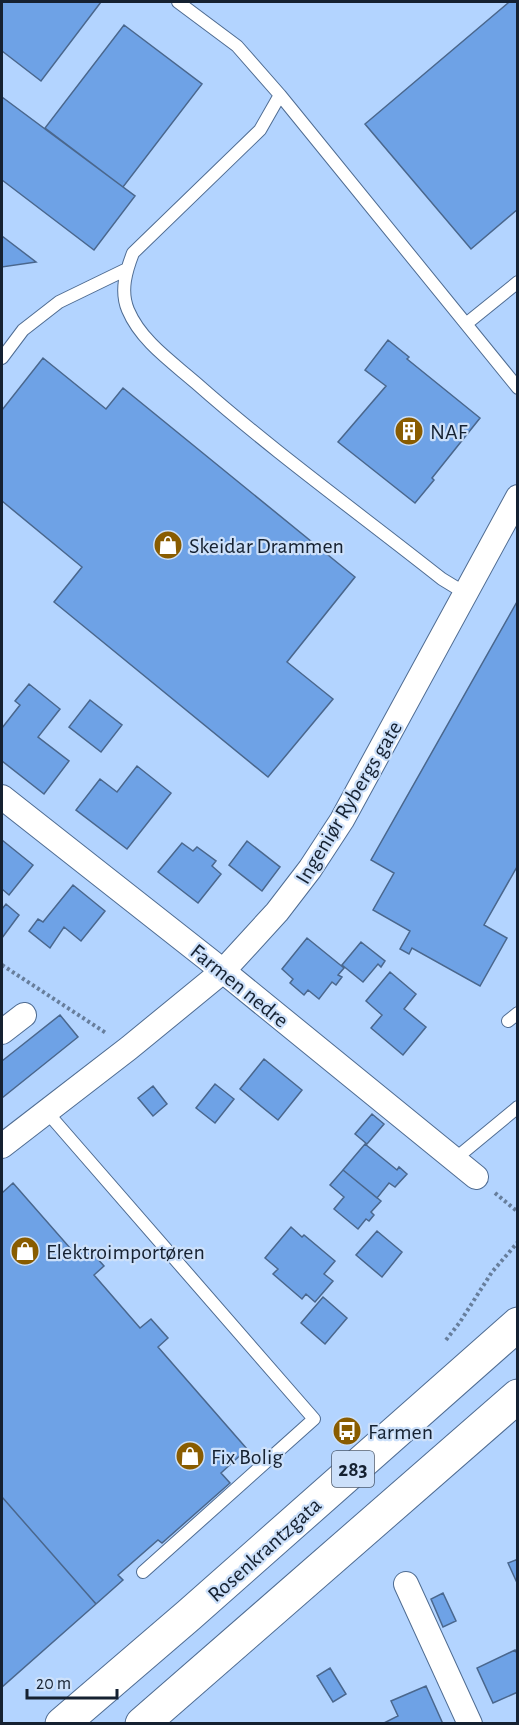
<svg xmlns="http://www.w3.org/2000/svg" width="519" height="1725" font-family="'Alegreya Sans',sans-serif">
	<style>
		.building { fill: #6ea2e6; stroke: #4a678d; stroke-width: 1.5 }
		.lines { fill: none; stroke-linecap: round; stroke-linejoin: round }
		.service-casing { stroke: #4f6c92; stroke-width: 14 }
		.minor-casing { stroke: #4f6c92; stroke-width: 26 }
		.primary-casing { stroke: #4f6c92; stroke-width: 35 }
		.path { stroke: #677e9c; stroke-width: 4; stroke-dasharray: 3 3; stroke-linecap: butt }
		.service { stroke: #fff; stroke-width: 12 }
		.minor { stroke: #fff; stroke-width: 24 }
		.primary { stroke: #fff; stroke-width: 33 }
		.labels { text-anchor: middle; stroke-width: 4.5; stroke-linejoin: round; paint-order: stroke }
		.shield { fill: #cce0fa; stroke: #4c5a6d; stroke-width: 1.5 }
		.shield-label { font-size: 21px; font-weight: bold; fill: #152131 }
		.poi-label { font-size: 22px; fill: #152131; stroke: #cce0fa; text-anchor: start }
		.street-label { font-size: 22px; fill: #152131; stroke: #cce0fa }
	</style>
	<rect width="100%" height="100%" fill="#b3d4ff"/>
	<path class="building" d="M2,2H101L41,81L2,51Z
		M507,2H518V209L471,249L365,124L508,3Z
		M124,25L202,84L123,187L45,128Z
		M2,97L135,196L94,250L2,180Z
		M2,236L36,262L2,267Z
		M388,340L409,357L407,359L480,418L432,478L434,480L415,503L338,442L386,386L365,370Z
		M43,358L106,409L123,388L355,577L287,662L333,699L268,777L54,602L82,567L2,501V410Z
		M518,600V865L484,925L507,938L480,986L412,948L409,954L400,949L410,931L373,910L394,873L371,860Z
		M29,684L60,709L38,737L69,761L44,794L2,761V728L20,705L15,701Z
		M90,700L122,725L101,752L69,727Z
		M137,766L171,793L127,849L76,810L100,779L117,792Z
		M2,840L33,865L9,895L2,889Z
		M247,841L280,867L262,891L229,865Z
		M182,843L193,851L197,847L216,861L212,866L221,874L198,903L158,872Z
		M73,885L105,911L81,941L64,927L50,948L29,931L38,919L43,922Z
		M6,904L19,915L2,938V909Z
		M307,938L344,968L338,975L342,977L336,985L332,982L319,999L308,990L304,995L290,983L293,979L282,969Z
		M361,942L385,961L381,967L378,964L363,982L342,965Z
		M390,972L416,994L404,1009L426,1027L403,1055L371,1028L382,1015L366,1001Z
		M60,1015L78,1037L2,1098V1061Z
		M264,1059L302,1090L278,1120L240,1089Z
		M215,1084L234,1099L215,1123L196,1108Z
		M153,1086L167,1104L153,1116L138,1098Z
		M372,1114L384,1124L367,1144L355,1134Z
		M365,1144L397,1170L399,1167L407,1174L395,1187L389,1183L377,1198L343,1170Z
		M343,1170L381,1201L371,1212L374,1215L369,1221L366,1219L358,1229L334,1209L344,1197L330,1185Z
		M13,1183L77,1256L87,1247L104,1266L94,1275L140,1328L151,1319L168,1338L158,1347L247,1449L221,1473L230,1483L162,1543L158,1540L118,1575L123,1580L96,1604L2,1497V1193Z
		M291,1227L302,1237L304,1235L335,1261L324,1274L333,1281L315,1302L306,1294L302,1299L273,1274L278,1269L265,1258Z
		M377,1231L402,1252L382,1277L356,1255Z
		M323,1297L347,1318L325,1344L301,1323Z
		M2,1497L96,1604L2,1687Z
		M518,1559V1585L508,1563Z
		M443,1593L456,1621L443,1627L431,1599Z
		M515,1650L518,1655V1692L493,1703L477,1668Z
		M330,1668L346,1694L333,1702L317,1676Z
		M426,1686L443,1724H382L398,1716L391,1701Z"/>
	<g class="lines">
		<g class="service-casing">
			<path id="service" d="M178,2L237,46L280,95L518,388
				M280,95L260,130L133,253C126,271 120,291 128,310C141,341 172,362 196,383C274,452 360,514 442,579L465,593
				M466,324L518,282
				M2,358L23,330L59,302L127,269
				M508,1021L518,1013
				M46,1111L314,1419L143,1572
				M455,1159L518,1107"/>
		</g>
		<g class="minor-casing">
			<path id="minor" d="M2,797L223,971L476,1177
				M2,1032L24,1015
				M2,1146L129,1048L223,971L277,912L310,869L342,820L518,497
				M406,1584L470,1724"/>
		</g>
		<g class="primary-casing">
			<path id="primary" d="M62,1724L189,1615L518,1324
				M142,1724L518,1396"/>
		</g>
		<path class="path" d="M2,965L106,1033
			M495,1193L518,1212
			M446,1340L460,1322L492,1272L518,1242"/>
		<use href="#service" class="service"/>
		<use href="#minor" class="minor"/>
		<use href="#primary" class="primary"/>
	</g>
	<defs>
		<g id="building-disc" transform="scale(1.5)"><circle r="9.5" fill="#895c00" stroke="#cce0fa"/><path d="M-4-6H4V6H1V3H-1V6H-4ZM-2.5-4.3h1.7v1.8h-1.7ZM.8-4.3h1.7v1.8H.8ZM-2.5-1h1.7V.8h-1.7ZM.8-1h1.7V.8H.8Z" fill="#fff"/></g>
		<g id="shop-disc" transform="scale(1.5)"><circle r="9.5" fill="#895c00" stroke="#cce0fa"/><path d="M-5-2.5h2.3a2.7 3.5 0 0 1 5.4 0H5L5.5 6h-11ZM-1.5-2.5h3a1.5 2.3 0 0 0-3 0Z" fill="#fff"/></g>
		<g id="bus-disc" transform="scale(1.5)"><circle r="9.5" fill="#895c00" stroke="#cce0fa"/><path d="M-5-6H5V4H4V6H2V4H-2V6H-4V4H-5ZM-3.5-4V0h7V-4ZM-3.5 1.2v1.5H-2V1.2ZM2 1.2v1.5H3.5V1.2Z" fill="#fff"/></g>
	</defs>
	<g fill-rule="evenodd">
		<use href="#building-disc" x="409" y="431"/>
		<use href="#shop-disc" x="168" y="545"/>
		<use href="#shop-disc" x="25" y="1251"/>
		<use href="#bus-disc" x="347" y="1431"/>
		<use href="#shop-disc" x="190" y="1456"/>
	</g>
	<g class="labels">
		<rect class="shield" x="332" y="1451" width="42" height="36" rx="4.5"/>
		<g class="shield-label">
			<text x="353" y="1476">283</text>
		</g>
		<g class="poi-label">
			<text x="430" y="439">NAF</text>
			<text x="189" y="553">Skeidar Drammen</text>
			<text x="46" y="1259">Elektroimportøren</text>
			<text x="368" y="1439">Farmen</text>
			<text x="211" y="1464">Fix Bolig</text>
		</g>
		<g class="street-label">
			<text transform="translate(348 802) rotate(-59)" y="8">Ingeniør Rybergs gate</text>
			<text transform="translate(240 985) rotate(39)" y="8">Farmen nedre</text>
			<text transform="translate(264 1549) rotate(-42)" y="8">Rosenkrantzgata</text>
		</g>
	</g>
	<rect width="519" height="1725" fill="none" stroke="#152131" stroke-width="6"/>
	<path d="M27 1689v9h90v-9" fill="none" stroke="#152131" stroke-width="3"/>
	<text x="36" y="1689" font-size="18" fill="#152131" stroke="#cce0fa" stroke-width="4.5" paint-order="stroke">20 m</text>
</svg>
